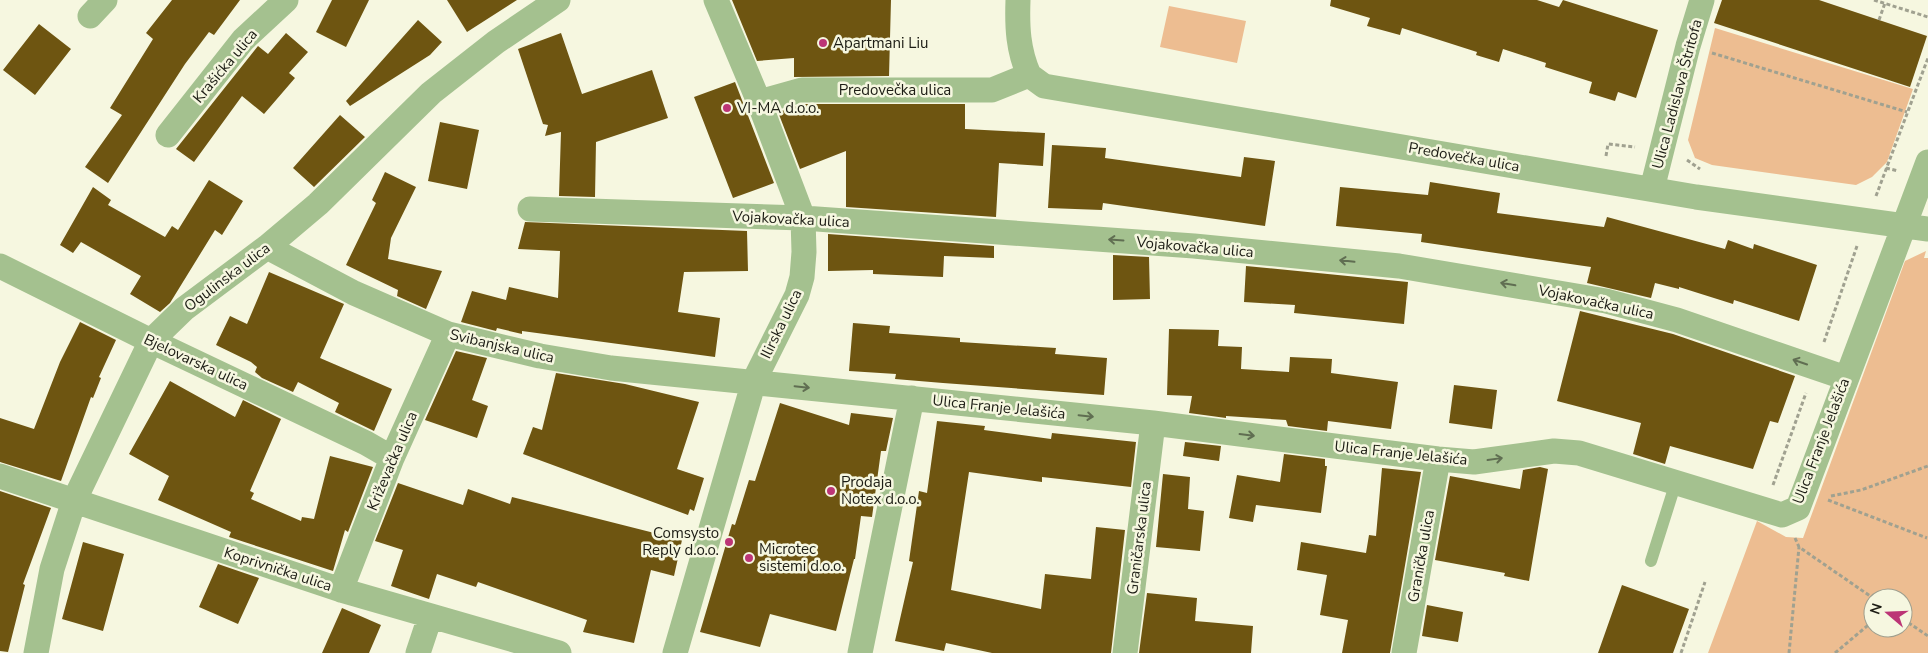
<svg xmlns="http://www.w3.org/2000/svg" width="1928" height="653" font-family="'Nunito Sans',sans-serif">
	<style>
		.green { fill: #edbd91; fill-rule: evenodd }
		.building { fill: #6e5511 }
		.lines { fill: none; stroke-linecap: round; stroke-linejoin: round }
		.path { stroke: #a0a190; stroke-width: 3; stroke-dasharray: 4 2.5; stroke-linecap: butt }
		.service { stroke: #a4c18f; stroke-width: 12 }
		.minor { stroke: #a4c18f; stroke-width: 25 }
		.oneway { stroke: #606e52 }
		.poi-dot { fill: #bc3576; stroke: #f6f7e0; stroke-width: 2 }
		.labels { text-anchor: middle; stroke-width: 5; stroke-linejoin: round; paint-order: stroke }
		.poi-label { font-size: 15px; fill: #1c1c14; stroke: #f6f7e0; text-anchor: start }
		.street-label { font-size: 15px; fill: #1c1c14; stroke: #f6f7e0 }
	</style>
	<rect width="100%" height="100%" fill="#f6f7e0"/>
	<path class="green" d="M1169,6L1246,21L1237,63L1160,47Z
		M1715,28L1913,89L1887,162L1872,177L1856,185L1712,165L1695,158L1688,140Z
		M1926,251L1924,258H1928V653H1708L1757,521L1786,537L1803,538L1905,261ZM1873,598H1903V628H1873Z"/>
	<path class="building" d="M172,0H240L214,35L209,32L185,64L108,183L85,167L122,115L110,108L153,39L146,33Z
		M332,0H369L346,47L316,32Z
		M447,0H517L467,32Z
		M732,0H891L889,76L794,77V58L757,61Z
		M1331,0H1537L1559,7L1563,0L1658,30L1636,98L1618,92L1615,101L1589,93L1592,82L1545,67L1546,63L1503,49L1499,62L1476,55L1477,52L1402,28L1400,35L1367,26L1370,18L1330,6Z
		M1722,0H1819L1927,36L1910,87L1714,23Z
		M418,20L442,42L430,55L350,106L346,101Z
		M39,24L71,49L35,95L3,70Z
		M286,33L308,52L289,73L295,78L264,114L242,96L194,162L176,149L258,46L268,54Z
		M561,33L582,94L652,70L668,118L596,142L595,197L559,196L561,132L545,136L548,125L543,124L518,49Z
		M735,82L774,183L733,198L694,97Z
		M804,104H965V129L1045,133L1043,166L999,163L996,217L846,207V151L800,169L778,112Z
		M340,115L365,137L314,187L293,168Z
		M440,122L479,130L467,189L428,181Z
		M1052,145L1106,148L1105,158L1241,177L1244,157L1275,161L1265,226L1103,203L1102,210L1048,208Z
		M385,172L416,187L391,238L388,259L442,271L426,309L397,296L398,290L346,265L376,203L372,200Z
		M209,180L243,201L222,235L215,230L170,303L160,312L130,294L141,276L81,242L73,253L60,245L93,187L111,200L108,205L165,237L172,226L178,230Z
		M1430,182L1500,193L1497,213L1604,227L1607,217L1725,249L1728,240L1753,249L1754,244L1817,265L1799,321L1734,300L1733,304L1679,287V289L1655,283L1651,298L1587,283L1591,267L1421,242L1422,234L1336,226L1340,187L1428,195Z
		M525,222L747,231L748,271L684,272L678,312L720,318L715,357L522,331V334L497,328L496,331L461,322L472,291L506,300L509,287L558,298L560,251L518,249Z
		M828,234L994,246V258L944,256L943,277L873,274V270L828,271Z
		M1113,255L1149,257L1150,299L1113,300Z
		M1246,266L1408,282L1404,324L1294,313L1295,305L1244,302Z
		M269,272L344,304L320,358L392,389L374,431L335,412L339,403L298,382L293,392L262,378L255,372L257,367L251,362L216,345L230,316L247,324Z
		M1580,311L1673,334L1795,376L1778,423L1770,421L1753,469L1670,446L1665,464L1633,454L1641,423L1557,401Z
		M80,322L116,340L99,377L101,378L93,398L91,397L61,481L0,462V418L34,429L60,362Z
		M853,323L890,326L889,333L960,338V342L1056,348L1055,354L1107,358L1104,395L943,383L895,379L896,374L849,371Z
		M1169,329L1219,330L1218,346L1242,347L1241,369L1289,372L1290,357L1332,359L1331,373L1398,382L1391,429L1328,421L1327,431L1288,426L1286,420L1226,416V418L1189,413L1192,396L1167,395Z
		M456,351L487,358L472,400L488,406L477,438L425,420Z
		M556,373L625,384L699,402L677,469L704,478L694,511L690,509L688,515L523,454L533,427L542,430Z
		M170,381L235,417L243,400L281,419L250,491L254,493L251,499L301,521L302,517L314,519L330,456L373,467L348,532L345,530L333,571L229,537L231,532L158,500L169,476L129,454Z
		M1454,385L1497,390L1492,429L1449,423Z
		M780,403L849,425L851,413L893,418L886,451H881L872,517L861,516L855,559H854L836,631L770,614L760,647L700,632L732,524L735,525L749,480L755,481Z
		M937,421L985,426L984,430L1051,439L1052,433L1136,442L1131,487L1042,477V482L969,472L951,590L1041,609L1045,574L1091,579L1096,527L1125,530L1111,653H992L946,643L944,651L895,641L913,562L909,561L919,491L927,493Z
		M1185,442L1221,446L1219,461L1183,456Z
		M1284,454L1325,459V466H1327L1321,513L1256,505L1253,522L1229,518L1237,475L1280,482Z
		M1540,467L1548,469L1529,581L1504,576L1505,573L1435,560L1450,476L1520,489L1523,470Z
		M1382,468L1421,472L1390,653H1342L1348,620L1320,615L1327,575L1297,570L1301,542L1366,553L1369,535L1376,536Z
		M1163,474L1190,477L1188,509L1204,511L1200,551L1156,547Z
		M398,483L463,505L468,489L510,504L512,497L682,540L674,576L651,570L634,643L583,632L587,620L478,582L476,587L437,574L429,599L391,586L403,550L375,541Z
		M0,491L51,508L23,584L25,585L8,652L0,651Z
		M83,542L124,554L103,631L62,619Z
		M218,564L259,578L238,624L199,607Z
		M1622,585L1689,609L1673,653H1598Z
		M1147,593L1197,598L1195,621L1253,626L1251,653H1139Z
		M1427,605L1463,612L1458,642L1422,636Z
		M342,608L381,625L369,653H322Z"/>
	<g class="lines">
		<path class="path" d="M1874,0L1928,17
			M1879,20L1885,3
			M1712,53L1907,112
			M1606,156L1608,144L1635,147
			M1687,160L1700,169
			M1886,168L1898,171
			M1876,196L1928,58
			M1824,342L1857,246
			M1773,485L1806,393
			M1831,496L1861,490L1928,466
			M1828,500L1927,538
			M1795,538L1799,547L1873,598
			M1903,619L1928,636
			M1681,653L1705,582
			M1789,653L1799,547
			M1835,653L1873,621"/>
		<path class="service" d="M1651,561L1676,482"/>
		<path class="minor" d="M1018,0C1017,27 1018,50 1029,75
			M90,16L105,0
			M759,102L802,90H992L1029,75L1044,86L1696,197L1928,229
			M168,135L243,40L286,0
			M1652,189L1688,46L1702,0
			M530,209L803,218L1194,246L1399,266L1606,301L1677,320L1846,378
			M267,247L354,293L448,334L540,356L611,368L1153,423L1438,459L1474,462L1554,451L1579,453L1782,515L1798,508L1928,162
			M0,266L151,341L366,443L392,458
			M0,476L341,590L559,653
			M341,590L392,458L448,334
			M36,653L52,569L74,501L151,341L184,309L267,247L318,204L431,93L496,42L558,0
			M418,653L430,617
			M675,653L754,381L797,295L802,277L804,252L803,218L759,102L716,0
			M860,653L912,398
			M1125,653L1153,423
			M1404,653L1438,459"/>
	</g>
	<defs><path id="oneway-shaft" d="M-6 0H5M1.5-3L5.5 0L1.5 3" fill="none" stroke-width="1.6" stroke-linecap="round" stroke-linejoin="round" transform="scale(1.25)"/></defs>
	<g class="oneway">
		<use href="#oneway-shaft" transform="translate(1116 240) rotate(-176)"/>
		<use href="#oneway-shaft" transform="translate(1347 261) rotate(-174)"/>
		<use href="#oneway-shaft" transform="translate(1508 284) rotate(-170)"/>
		<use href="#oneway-shaft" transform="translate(1800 362) rotate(-161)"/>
		<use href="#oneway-shaft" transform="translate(802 387) rotate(6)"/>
		<use href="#oneway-shaft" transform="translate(1086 416) rotate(6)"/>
		<use href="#oneway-shaft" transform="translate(1247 435) rotate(7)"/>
		<use href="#oneway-shaft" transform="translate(1495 459) rotate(-8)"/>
	</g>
	<g class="poi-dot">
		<circle cx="823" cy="43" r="5"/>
		<circle cx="727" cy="108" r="5"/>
		<circle cx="831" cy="491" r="5"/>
		<circle cx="729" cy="542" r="5"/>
		<circle cx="749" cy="558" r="5"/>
	</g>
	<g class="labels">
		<g class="poi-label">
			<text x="833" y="48">Apartmani Liu</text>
			<text x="737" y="113">VI-MA d.o.o.</text>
			<text x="841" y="487">Prodaja<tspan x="841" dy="17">Notex d.o.o.</tspan></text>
			<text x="719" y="538" text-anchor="end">Comsysto<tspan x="719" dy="17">Reply d.o.o.</tspan></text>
			<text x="759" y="554">Microtec<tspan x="759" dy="17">sistemi d.o.o.</tspan></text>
		</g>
		<g class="street-label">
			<text transform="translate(225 66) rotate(-50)" y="5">Krašićka ulica</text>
			<text x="895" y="95">Predovečka ulica</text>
			<text transform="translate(1677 94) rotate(-75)" y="5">Ulica Ladislava Štritofa</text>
			<text transform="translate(1464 157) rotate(10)" y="5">Predovečka ulica</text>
			<text transform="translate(791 219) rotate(3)" y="5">Vojakovačka ulica</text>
			<text transform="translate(1195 247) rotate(5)" y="5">Vojakovačka ulica</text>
			<text transform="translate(227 277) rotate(-37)" y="5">Ogulinska ulica</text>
			<text transform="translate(1596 302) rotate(12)" y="5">Vojakovačka ulica</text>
			<text transform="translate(781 324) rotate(-64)" y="5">Ilirska ulica</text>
			<text transform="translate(502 346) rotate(13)" y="5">Svibanjska ulica</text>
			<text transform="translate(196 362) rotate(25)" y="5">Bjelovarska ulica</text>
			<text transform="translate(999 407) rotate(6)" y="5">Ulica Franje Jelašića</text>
			<text transform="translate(1821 441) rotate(-69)" y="5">Ulica Franje Jelašića</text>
			<text transform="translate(1401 453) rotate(6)" y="5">Ulica Franje Jelašića</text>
			<text transform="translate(392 461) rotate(-67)" y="5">Križevačka ulica</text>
			<text transform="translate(1139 538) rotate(-83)" y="5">Graničarska ulica</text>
			<text transform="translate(1421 556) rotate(-80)" y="5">Granička ulica</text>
			<text transform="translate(278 569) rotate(18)" y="5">Koprivnička ulica</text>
		</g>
	</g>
	<g transform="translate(1888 613) rotate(289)"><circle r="24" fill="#f6f7e0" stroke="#9f9f8e"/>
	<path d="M0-4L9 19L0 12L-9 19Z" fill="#bc3576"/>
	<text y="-8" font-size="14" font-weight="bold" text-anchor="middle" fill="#1c1c14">N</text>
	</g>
</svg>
